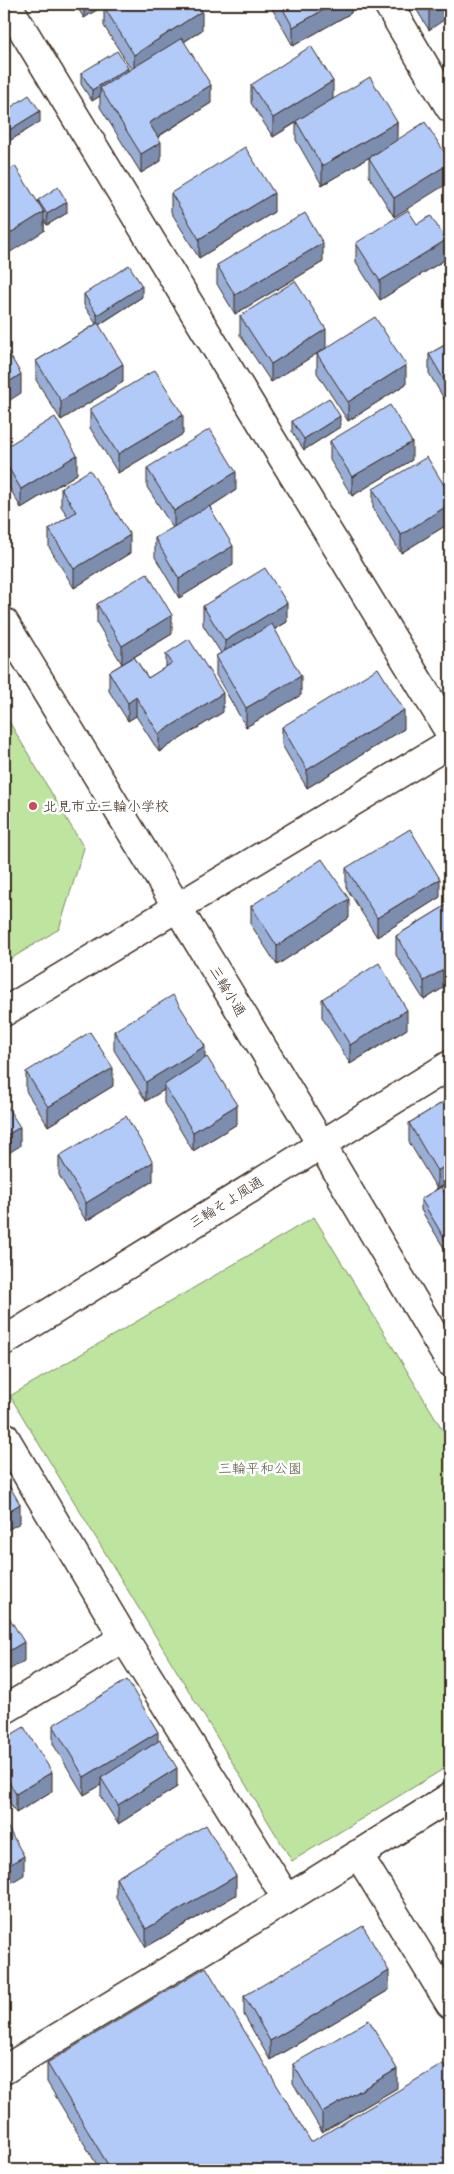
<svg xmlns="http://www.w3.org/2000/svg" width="454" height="2174" font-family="Delius,'Klee One',sans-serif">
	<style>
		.green { fill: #bee5a0; stroke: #7c885f }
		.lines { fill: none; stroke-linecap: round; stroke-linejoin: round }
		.minor-casing { stroke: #3b2a1e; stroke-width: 31 }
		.minor { stroke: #fff; stroke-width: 28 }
		.wall { fill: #99aed5; stroke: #3b2a1e }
		.shaded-wall { fill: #7d8dae; stroke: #3b2a1e }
		.building { fill: #b2caf8; stroke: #3b2a1e }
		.poi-dot { fill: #d1495b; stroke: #fff; stroke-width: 2 }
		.labels { text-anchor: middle; stroke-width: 5; stroke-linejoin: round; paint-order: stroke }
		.poi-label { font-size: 14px; fill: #3b2a1e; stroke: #fff; text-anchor: start }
		.street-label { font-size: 14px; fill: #3b2a1e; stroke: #fff }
		.park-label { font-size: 14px; fill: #5c593e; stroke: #fff }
	</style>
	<rect width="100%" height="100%" fill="#fff"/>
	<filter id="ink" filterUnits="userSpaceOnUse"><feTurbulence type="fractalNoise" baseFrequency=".02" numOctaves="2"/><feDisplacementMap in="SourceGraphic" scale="10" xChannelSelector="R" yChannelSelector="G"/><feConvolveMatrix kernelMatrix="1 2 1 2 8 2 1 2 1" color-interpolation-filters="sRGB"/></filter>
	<g filter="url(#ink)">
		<path class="green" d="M4,713L84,848L59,929L4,963Z
			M314,1217L450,1442V1765L292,1861L10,1396Z"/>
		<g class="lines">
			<g class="minor-casing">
				<path id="minor" d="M7,4L450,733
					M388,4L450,108
					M4,622L321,1144L450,1362
					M4,1012L450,743
					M4,1341L450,1065
					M4,1436L124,1638L287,1899
					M4,1710L124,1638
					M358,1854L450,2004
					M4,2070L287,1899L450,1797"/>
			</g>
			<use href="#minor" class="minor"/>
		</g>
		<path class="wall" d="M75,4H106L84,18Z
			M270,4H351V13L293,46L270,5Z
			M413,4H450L429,30Z
			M104,7L202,30L184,42L211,103L158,137L161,161L141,173L100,107V96L92,101L81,84V73L128,71L131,69L104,26Z
			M251,85L333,99L397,122L394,217L369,176V158L373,155L322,185L296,140V123L273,137L251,103Z
			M4,112L40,122L6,143L4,139Z
			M171,193L274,212L199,258L171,212Z
			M38,200L67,213L47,225L44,220V231Z
			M356,243L446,259L380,300L356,262Z
			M323,262L235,314L217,284V265Z
			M84,294L142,297L99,325L123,382L61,420L36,380V361L96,324L84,305Z
			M240,316L326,348L271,382L240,335Z
			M450,342V409L429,373V354Z
			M317,354L406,384L348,421L317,373Z
			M90,409L183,434L118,473L90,428Z
			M292,421L340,427L304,450L292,432Z
			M330,441L412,460L352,496L330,460Z
			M4,448L77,474L21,508L4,478Z
			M147,468L236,490L210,507L233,565L179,598L155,557V538L173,528L147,487Z
			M61,488L130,553L74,588L49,547V529L68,517L61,506Z
			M373,489L450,495V523L401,553L373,508Z
			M97,604L172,634L134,657L148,678L166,667V654L223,712L159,752L136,716L128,721L109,691V672L122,664L97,623Z
			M203,606L287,622L275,629L301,695L246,727L216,675V656L221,653L203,625Z
			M282,727L404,729L307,788L282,745Z
			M450,850V883L444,873V854Z
			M346,868L440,897L377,937L346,887Z
			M450,903V1001L443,988L424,1000L396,955V936Z
			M251,906L349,918L277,965L251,925Z
			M322,999L407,1029L350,1064L322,1017Z
			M114,1031L205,1059L237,1124L193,1151L164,1103V1090L146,1101L114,1050Z
			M26,1072L113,1086L48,1126L26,1091Z
			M450,1098V1182L441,1187L450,1203V1258L421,1210V1199L437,1189L409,1142V1123Z
			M59,1156L153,1181L86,1221L59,1175Z
			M53,1725L158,1742L177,1787L118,1824L101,1797V1785L84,1795L53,1744Z
			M4,1739L52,1791L16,1813L4,1793Z
			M116,1878L236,1895L146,1947L116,1897Z
			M389,1990L270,2060L244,2015V1996Z
			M47,2063L311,2142L450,2170H100L47,2082Z
			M293,2064L397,2088L322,2132L293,2083Z"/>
		<path class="shaded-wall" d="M84,4H106L84,18Z
			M334,4H351V13L293,46V27Z
			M433,4H450V16L429,30V6Z
			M202,11V30L134,74V55Z
			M7,61V72L4,74V63Z
			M128,68V79L100,88V96L92,101V90Z
			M333,81V99L273,137V118Z
			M211,85V103L149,142V123Z
			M40,111V122L6,143V132Z
			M397,122V141L322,185V166Z
			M161,142V161L141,173V154Z
			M450,163V182L394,217V198Z
			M274,193V212L199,258V239Z
			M67,202V213L47,225V214Z
			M44,212V231L4,256V237Z
			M446,240V259L380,300V281Z
			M323,243V262L235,314V295Z
			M142,286V297L97,326V315Z
			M326,329V348L271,382V364Z
			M123,364V382L61,420V401Z
			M406,365V384L348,421V402Z
			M21,374V393L4,404V385Z
			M183,415V434L118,473V454Z
			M340,416V427L304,450V439Z
			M412,442V460L352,496V477Z
			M77,455V474L21,508V489Z
			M236,472V490L174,530V511Z
			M450,504V523L401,553V535Z
			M130,535V553L74,588V569Z
			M233,546V565L179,598V579Z
			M287,603V622L225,659V641Z
			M172,615V634L122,664V646Z
			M301,676V695L246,727V708Z
			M223,693V712L159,752V734Z
			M136,697V716L128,721V703Z
			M404,710V729L307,788V770Z
			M440,879V897L377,937V918Z
			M349,899V918L277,965V946Z
			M443,970V988L424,1000V981Z
			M407,1010V1029L350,1064V1045Z
			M205,1046V1065L164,1085V1090L146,1101V1082Z
			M113,1068V1086L48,1126V1107Z
			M237,1105V1124L193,1151V1132Z
			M20,1127V1146L4,1156V1137Z
			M153,1162V1181L86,1221V1203Z
			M450,1163V1182L437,1189V1171Z
			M9,1244V1263L4,1266V1247Z
			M20,1504V1523L4,1532V1514Z
			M24,1642V1661L4,1673V1654Z
			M158,1732V1750L101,1778V1785L84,1795V1777Z
			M177,1768V1787L118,1824V1805Z
			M52,1772V1791L16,1813V1794Z
			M24,1856V1875L4,1887V1868Z
			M236,1876V1895L146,1947V1929Z
			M389,1971V1990L270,2060V2041Z
			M397,2069V2088L322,2132V2113Z"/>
		<path class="building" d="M110,4H198L202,11L134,55L104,7Z
			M280,4H334L293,27Z
			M427,4H433L429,6Z
			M182,38L211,85L149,123L161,142L141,154L100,88Z
			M311,46L333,81L273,118L251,85Z
			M117,51L128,68L92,90L81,73Z
			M4,55L7,61L4,63Z
			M370,77L397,122L322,166L296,121Z
			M29,95L40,111L6,132L4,128V112Z
			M425,122L450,161V163L394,198L369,158Z
			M245,147L274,193L199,239L171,193Z
			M15,166L44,212L4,237V173Z
			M58,187L67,202L47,214L38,200Z
			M408,210L417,224L431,216L446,240L380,281L356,243Z
			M305,213L323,243L235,295L217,265Z
			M129,265L142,286L97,315L84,294Z
			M295,281L326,329L271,364L240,316Z
			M375,317L406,365L348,402L317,354Z
			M98,323L123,364L61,401L36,361Z
			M450,342V390L429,354Z
			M4,345L21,374L4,385Z
			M155,370L183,415L118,454L90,409Z
			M329,398L340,416L304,439L292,421Z
			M390,405L412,442L352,477L330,441Z
			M55,417L77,455L21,489L4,460V448Z
			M210,429L236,472L174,511L147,468Z
			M427,457L450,495V504L401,535L373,489Z
			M90,470L130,535L74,569L49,529L76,512L61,488Z
			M209,506L233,546L179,579L155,538Z
			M265,568L287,603L225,641L203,606Z
			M147,573L172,615L122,646L97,604Z
			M272,624L301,676L246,708L216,656Z
			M189,639L223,693L159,734L136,697L128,703L109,672L134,657L148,678L172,663L166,654Z
			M378,668L404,710L307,770L282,727Z
			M410,829L440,879L377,918L346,868Z
			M450,850V864L444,854Z
			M322,859L349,899L277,946L251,906Z
			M450,903V982L443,970L424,981L396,936Z
			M379,963L407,1010L350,1045L322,999Z
			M173,995L205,1046L146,1082L114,1031Z
			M90,1032L113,1068L48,1107L26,1072Z
			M207,1057L237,1105L193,1132L164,1085Z
			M450,1098V1163L437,1171L409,1123Z
			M4,1102L20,1127L4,1137Z
			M126,1116L153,1162L86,1203L59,1156Z
			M441,1187L450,1203V1248L421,1199Z
			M4,1235L9,1244L4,1247Z
			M4,1477L20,1504L4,1514Z
			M4,1609L24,1642L4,1654Z
			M127,1680L158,1732L84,1777L53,1725Z
			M24,1727L52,1772L16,1794L4,1774V1739Z
			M160,1740L177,1768L118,1805L101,1778Z
			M4,1821L24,1856L4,1868Z
			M206,1825L236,1876L146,1929L116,1878Z
			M363,1926L389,1971L270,2041L244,1996Z
			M206,1967L311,2142L443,2064L450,2075V2170H111L47,2063Z
			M369,2020L397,2069L322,2113L293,2064Z"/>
	</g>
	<circle class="poi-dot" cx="33" cy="806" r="5"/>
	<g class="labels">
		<g class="poi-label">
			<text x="43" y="811">北見市立三輪小学校</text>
		</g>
		<g class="street-label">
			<text transform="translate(228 991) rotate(59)" y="5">三輪小通</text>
			<text transform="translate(226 1202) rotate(-32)" y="5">三輪そよ風通</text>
		</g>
		<g class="park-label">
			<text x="260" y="1473">三輪平和公園</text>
		</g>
	</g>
	<rect width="454" height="2174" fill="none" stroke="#fff" stroke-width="20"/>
	<rect x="10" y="10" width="434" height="2154" fill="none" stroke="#3b2a1e" stroke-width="2" filter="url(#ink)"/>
</svg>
